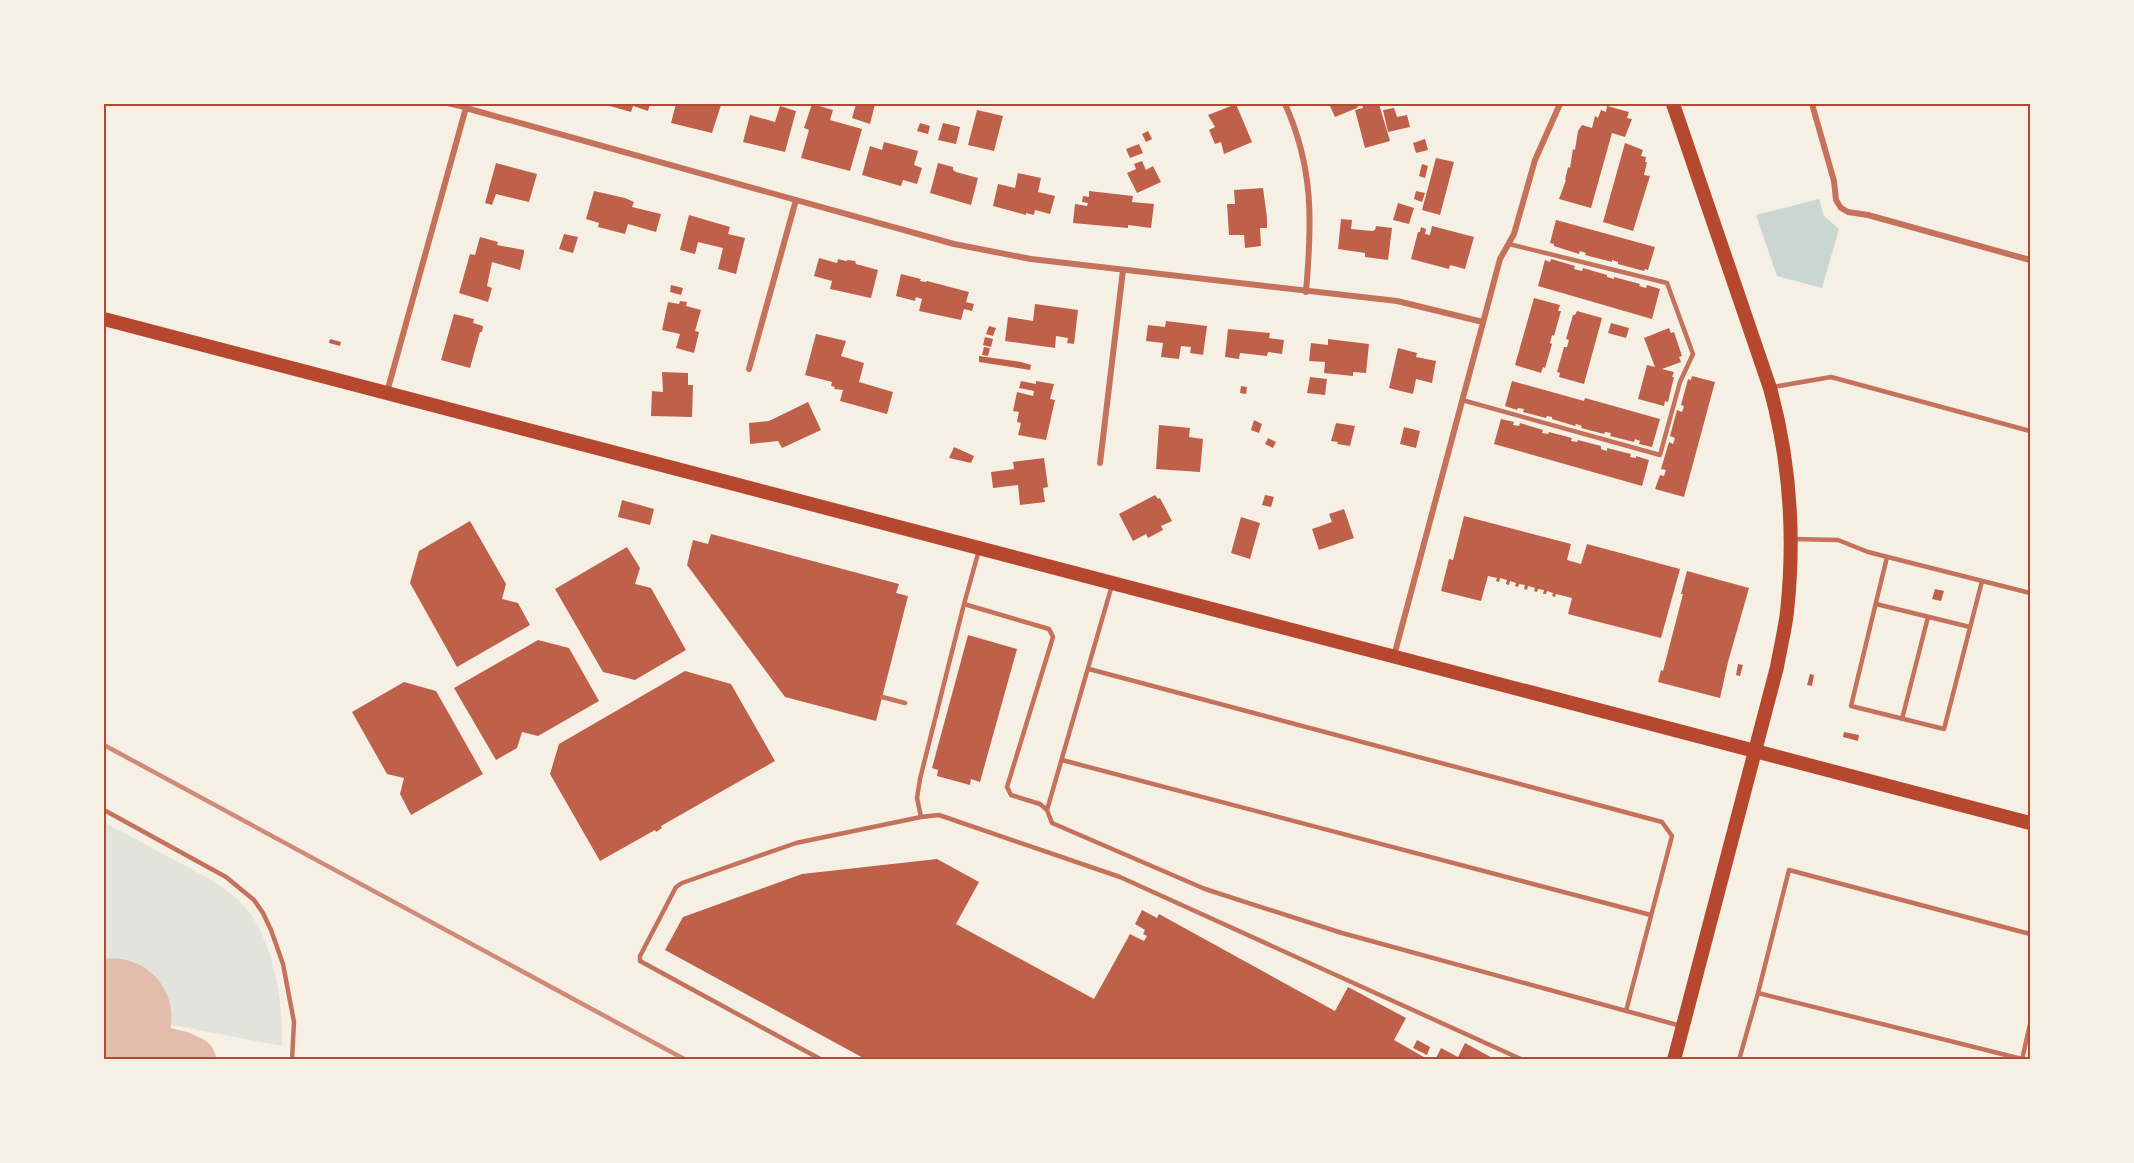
<svg xmlns="http://www.w3.org/2000/svg" width="2134" height="1163" font-family="Quicksand,sans-serif">
	<style>
		.green { fill: #e2e4dc }
		.water { fill: #c9d6d2 }
		.lines { fill: none; stroke-linecap: round; stroke-linejoin: round }
		.taxiway { stroke: #e2bdae; stroke-width: 46 }
		.runway { stroke: #e2bdae; stroke-width: 117 }
		.building { fill: #bf614a }
		.service { stroke: #c5725c; stroke-width: 4.5 }
		.minor { stroke: #c5725c; stroke-width: 6 }
		.primary { stroke: #b5482f; stroke-width: 14 }
		.rail { stroke: #cf8b77; stroke-width: 4.5 }
		.neatline { fill: none; stroke: #b5482f; stroke-width: 2 }
	</style>
	<rect width="100%" height="100%" fill="#f6efe4"/>
	<path class="green" d="M104,822C128,835 152,848 176,861C200,874 227,886 245,907C273,939 284,1004 282,1046L104,1012Z"/>
	<path class="water" d="M1819,199L1824,216L1839,229L1822,288L1777,276L1756,215Z"/>
	<g class="lines">
		<path class="taxiway" d="M104,1035L180,1054L193,1060"/>
		<path class="runway" d="M104,1060L113,1017"/>
	</g>
	<path class="building" d="M603,104H650L648,111L633,106L631,112Z
		M676,104L721,105L712,133L671,123Z
		M812,104L833,110L830,120L862,129L850,171L801,158L809,130L804,128Z
		M856,104H875L870,124L852,118Z
		M1236,104L1252,142L1224,154L1221,142L1215,144L1209,130L1215,127L1208,115Z
		M1329,104H1357L1358,106L1357,108L1335,117Z
		M1362,104H1379L1390,141L1365,148L1355,110L1363,108Z
		M780,106L796,111L785,152L743,142L750,115L775,122Z
		M1607,106L1629,112L1627,118L1632,119L1625,137L1612,133L1591,208L1559,199L1566,180H1565L1568,167L1570,168L1573,149L1575,150L1578,131L1582,125L1592,128L1595,116L1598,118L1601,110L1606,112Z
		M1394,108L1397,117L1407,115L1410,127L1388,132L1383,110Z
		M977,110L1003,116L994,151L968,145Z
		M920,123L930,126L928,134L917,131Z
		M943,123L960,127L956,144L938,140Z
		M1148,131L1152,139L1146,142L1142,134Z
		M1425,139L1428,150L1416,153L1413,143Z
		M884,142L918,151L914,165L922,168L917,184L903,180L901,186L862,175L870,146L882,150Z
		M1625,143L1643,150L1641,156L1646,157L1645,162H1647L1644,175L1650,176L1633,231L1603,222Z
		M1139,144L1143,153L1130,158L1126,149Z
		M1436,158L1454,162L1440,215L1422,210Z
		M1142,161L1146,170L1153,166L1161,182L1137,193L1127,173L1136,169L1134,164Z
		M496,163L537,174L529,202L496,194L492,205L485,203Z
		M938,163L953,167V170L956,172L978,178L971,205L930,193Z
		M1422,164L1428,166L1425,178L1419,176Z
		M1018,173L1041,178L1038,192L1055,196L1050,214L1035,210L1034,215L1026,213V215L993,206L998,184L1015,188Z
		M1263,188L1267,218V228H1260L1261,246L1245,248L1244,235H1229L1227,204H1235L1234,190Z
		M594,191L625,198L634,202L632,207L661,214L656,232L628,224L625,234L598,227L599,223L586,219Z
		M1089,191L1133,196L1132,202L1154,204L1151,228L1128,225V228L1073,223L1075,204L1087,206L1088,203L1082,202L1083,196L1089,197Z
		M1416,191L1425,193L1422,202L1414,199Z
		M1398,203L1414,208L1409,224L1393,220Z
		M689,215L730,227L728,234L745,238L736,274L718,269L723,248L698,242L695,254L680,250Z
		M1341,219L1352,220L1351,229L1372,231L1375,230L1376,226L1392,228L1388,260L1365,257V253L1338,249Z
		M1556,220L1655,247L1648,270L1645,269L1644,271L1618,264V262L1612,260V262L1585,255L1586,253L1580,251L1579,254L1554,246V244L1550,243Z
		M1432,226L1474,237L1465,269L1450,265L1449,269L1411,259L1418,232H1420L1421,227L1426,229L1425,234L1430,235Z
		M564,234L578,237L573,253L559,249Z
		M480,237L498,242L497,245L524,250V253L520,270L492,262L487,286L492,288L488,302L459,293L470,254L475,255Z
		M819,258L837,263L838,259L846,261L848,260L855,261L856,264L878,270L871,298L830,289L832,281L814,276Z
		M1551,259L1575,266L1574,269L1582,271L1583,268L1607,275V277L1614,279V277L1640,284L1639,286L1646,288L1647,285L1660,289L1652,319L1538,286L1545,260L1550,262Z
		M901,274L921,279L920,281L926,282L927,281L969,292L966,302L974,304L972,311L964,309L961,320L919,311L922,299L916,297L915,301L896,296Z
		M671,285L683,288L681,295L670,292Z
		M1534,298L1560,305L1558,311H1561L1554,336L1552,335L1550,343L1552,344L1545,368L1543,367L1541,373L1515,365Z
		M680,301L687,302L686,306L701,310L695,331L699,332L694,353L676,348L680,334L662,330L668,302L679,304Z
		M1035,304L1078,310L1074,344L1067,343L1068,338L1056,336L1055,348L1005,341L1008,317L1033,321Z
		M1577,311L1602,318L1584,384L1559,377L1560,373L1557,372L1564,347H1567L1569,340L1566,339L1573,315H1575Z
		M454,314L474,319L473,323L483,326L482,332H480L470,368L441,360Z
		M1166,321L1207,326L1203,355L1190,353L1191,347L1181,346L1179,359L1161,357L1163,343L1146,341L1148,325L1165,327Z
		M1611,323L1629,328L1626,338L1608,333Z
		M989,326L996,328L993,336L986,334Z
		M1669,328L1671,333L1674,332L1682,356L1679,357L1681,362L1662,369L1674,372L1672,377H1674L1668,402L1665,401L1664,406L1638,399L1647,365L1655,367L1644,338Z
		M1228,329L1270,333L1269,338L1284,340L1282,354L1268,352L1267,356L1240,353L1239,359L1225,357Z
		M816,334L846,341L841,356L864,363L859,382L893,392L887,414L840,401L843,390L834,389L835,387L831,386L832,382L805,375Z
		M985,337L993,339L991,347L983,345Z
		M330,339L341,342L340,346L329,343Z
		M1328,339L1369,344L1366,373L1353,372V376L1324,373L1325,362L1309,361L1311,343L1328,345Z
		M984,347L990,348L988,356L982,355Z
		M1398,348L1417,353L1416,357L1436,361L1432,383L1416,379L1413,394L1389,388Z
		M979,356L1021,362L1031,365L1030,370L979,362Z
		M662,372L688,373V385H693L692,417L651,416L652,391L663,392Z
		M1692,376L1715,382L1684,497L1655,489L1660,475L1664,476L1666,470L1661,469L1669,442L1673,444L1675,438L1670,436L1677,410L1682,412L1684,406L1681,405L1688,379L1691,380Z
		M1310,377L1327,379L1325,395L1307,393Z
		M1021,381L1036,384V381L1054,384L1050,399L1055,400L1046,440L1018,435L1021,423L1017,422L1019,412L1013,411L1017,392L1033,396L1034,391L1019,388Z
		M1512,381L1584,401L1585,398L1660,419L1652,447L1639,444L1640,441L1635,439L1634,442L1610,436L1611,433L1605,432L1604,434L1581,428L1582,426L1576,424L1575,426L1552,419V417L1547,416L1546,418L1523,412L1524,409L1518,408L1517,410L1505,406Z
		M1241,386L1247,387L1246,394L1240,393Z
		M808,402L821,430L782,448L778,441L750,444L749,423L769,421Z
		M1501,419L1514,422L1513,425L1519,426L1520,423L1543,430L1542,433L1548,434L1549,432L1572,438L1571,441L1577,442L1578,440L1601,446V449L1607,451V448L1631,454L1630,457L1636,458V456L1649,460L1642,486L1494,444Z
		M1254,420L1262,424L1259,433L1251,430Z
		M1336,423L1355,426L1350,446L1337,444L1338,442L1331,441Z
		M1159,425L1190,428L1189,437L1203,439L1200,472L1156,469Z
		M1404,427L1420,431L1416,448L1400,444Z
		M1268,438L1276,442L1273,448L1265,444Z
		M954,447L974,456L971,463L949,458Z
		M1044,458L1048,487L1043,488L1045,502L1020,505L1018,485L993,488L991,472L1014,469L1013,462Z
		M1155,495L1158,499L1160,498L1172,521L1161,526L1163,530L1148,538L1146,534L1133,541L1119,514Z
		M1265,495L1274,497L1271,507L1262,505Z
		M622,500L654,509L650,525L618,517Z
		M1344,509L1354,538L1319,550L1312,529L1332,522L1329,514Z
		M1464,516L1571,544L1567,560L1581,564L1587,544L1680,569L1661,638L1568,614L1572,598L1556,594L1555,597L1552,596L1553,593L1547,591L1546,594H1543L1544,590L1538,589L1537,592L1534,591L1535,588L1528,586L1527,590L1524,589L1525,585L1519,584L1518,587L1515,586L1516,583L1510,581L1509,585L1506,584L1507,580L1500,578L1499,582L1496,581L1497,578L1488,576L1481,601L1441,591L1449,559L1453,560Z
		M1241,517L1260,523L1250,559L1231,553Z
		M470,521L506,584L502,599L518,603L530,625L457,667L410,583L419,551Z
		M711,534L899,584L896,593L908,596L876,721L785,697L687,565L693,540L708,544Z
		M627,547L640,568L635,584L651,588L686,650L635,680L603,672L555,589Z
		M1687,571L1749,588L1728,662L1720,698L1658,682L1661,670L1663,671L1683,594H1681Z
		M1935,589L1944,591L1941,601L1932,599Z
		M968,635L1017,649L980,782L971,779L970,785L937,776L938,770L932,768Z
		M538,640L569,648L599,701L538,736L522,732L517,748L496,760L454,688Z
		M1738,664L1743,665L1740,676L1736,675Z
		M685,671L731,684L775,761L661,826L662,828L656,832L655,830L600,861L550,774L559,744Z
		M1810,674L1814,675L1812,686L1807,685Z
		M404,682L436,691L483,774L411,815L400,794L404,778L387,774L352,712Z
		M1844,732L1859,735L1858,741L1843,737Z
		M937,859L979,882L956,924L1094,999L1130,934L1144,941L1147,936L1143,934L1145,930L1135,924L1142,910L1157,918L1159,914L1335,1011L1348,987L1406,1018L1394,1040L1429,1060H867L665,950L683,917L802,874Z
		M1417,1040L1430,1047L1427,1055L1413,1048Z
		M1465,1043L1496,1060H1435L1441,1048L1458,1057Z"/>
	<g class="lines">
		<path class="service" d="M448,104L466,108
			M1773,387L1831,377L2030,431
			M1462,400L1660,455L1680,382L1693,354L1667,283L1509,244
			M1791,539L1838,540L1868,552L2030,593
			M979,550L964,604L1049,629L1053,637L1007,787L1011,795L1040,804L1047,810
			M1887,557L1851,706L1944,729L1982,581
			M1112,585L1047,810L1052,823L1205,889L1342,933L1681,1026
			M1876,604L1970,627
			M1089,669L1662,822L1672,836L1626,1011
			M882,697L905,703
			M1902,719L1928,617
			M1062,760L1651,915
			M104,810L226,877L254,900L263,913L271,930L283,964L294,1022L292,1060
			M921,817L917,798L920,779L964,604
			M2022,1059L1758,993L1789,870L2030,934
			M822,1060L640,961V956L676,887L682,883L796,843L921,817L939,815L1120,877L1523,1060
			M1739,1060L1758,993
			M2022,1060L2030,1024"/>
		<path class="minor" d="M1285,104C1314,168 1312,223 1306,292
			M1812,104L1834,181L1836,200L1841,208L1848,212L1868,215L2030,260
			M466,108L954,244L1031,259L1397,301L1483,322
			M749,369L796,200
			M387,392L467,104
			M1100,463L1123,270
			M1394,656L1500,259L1514,234L1535,160L1560,104"/>
		<path class="primary" d="M1673,104L1770,388C1790,461 1795,537 1787,612C1785,630 1780,649 1777,667L1674,1060
			M104,319L2030,823"/>
		<path class="rail" d="M104,745L686,1060"/>
	</g>
	<rect width="2134" height="1163" fill="none" stroke="#f6efe4" stroke-width="210"/>
	<rect x="105" y="105" width="1924" height="953" class="neatline"/>
</svg>
